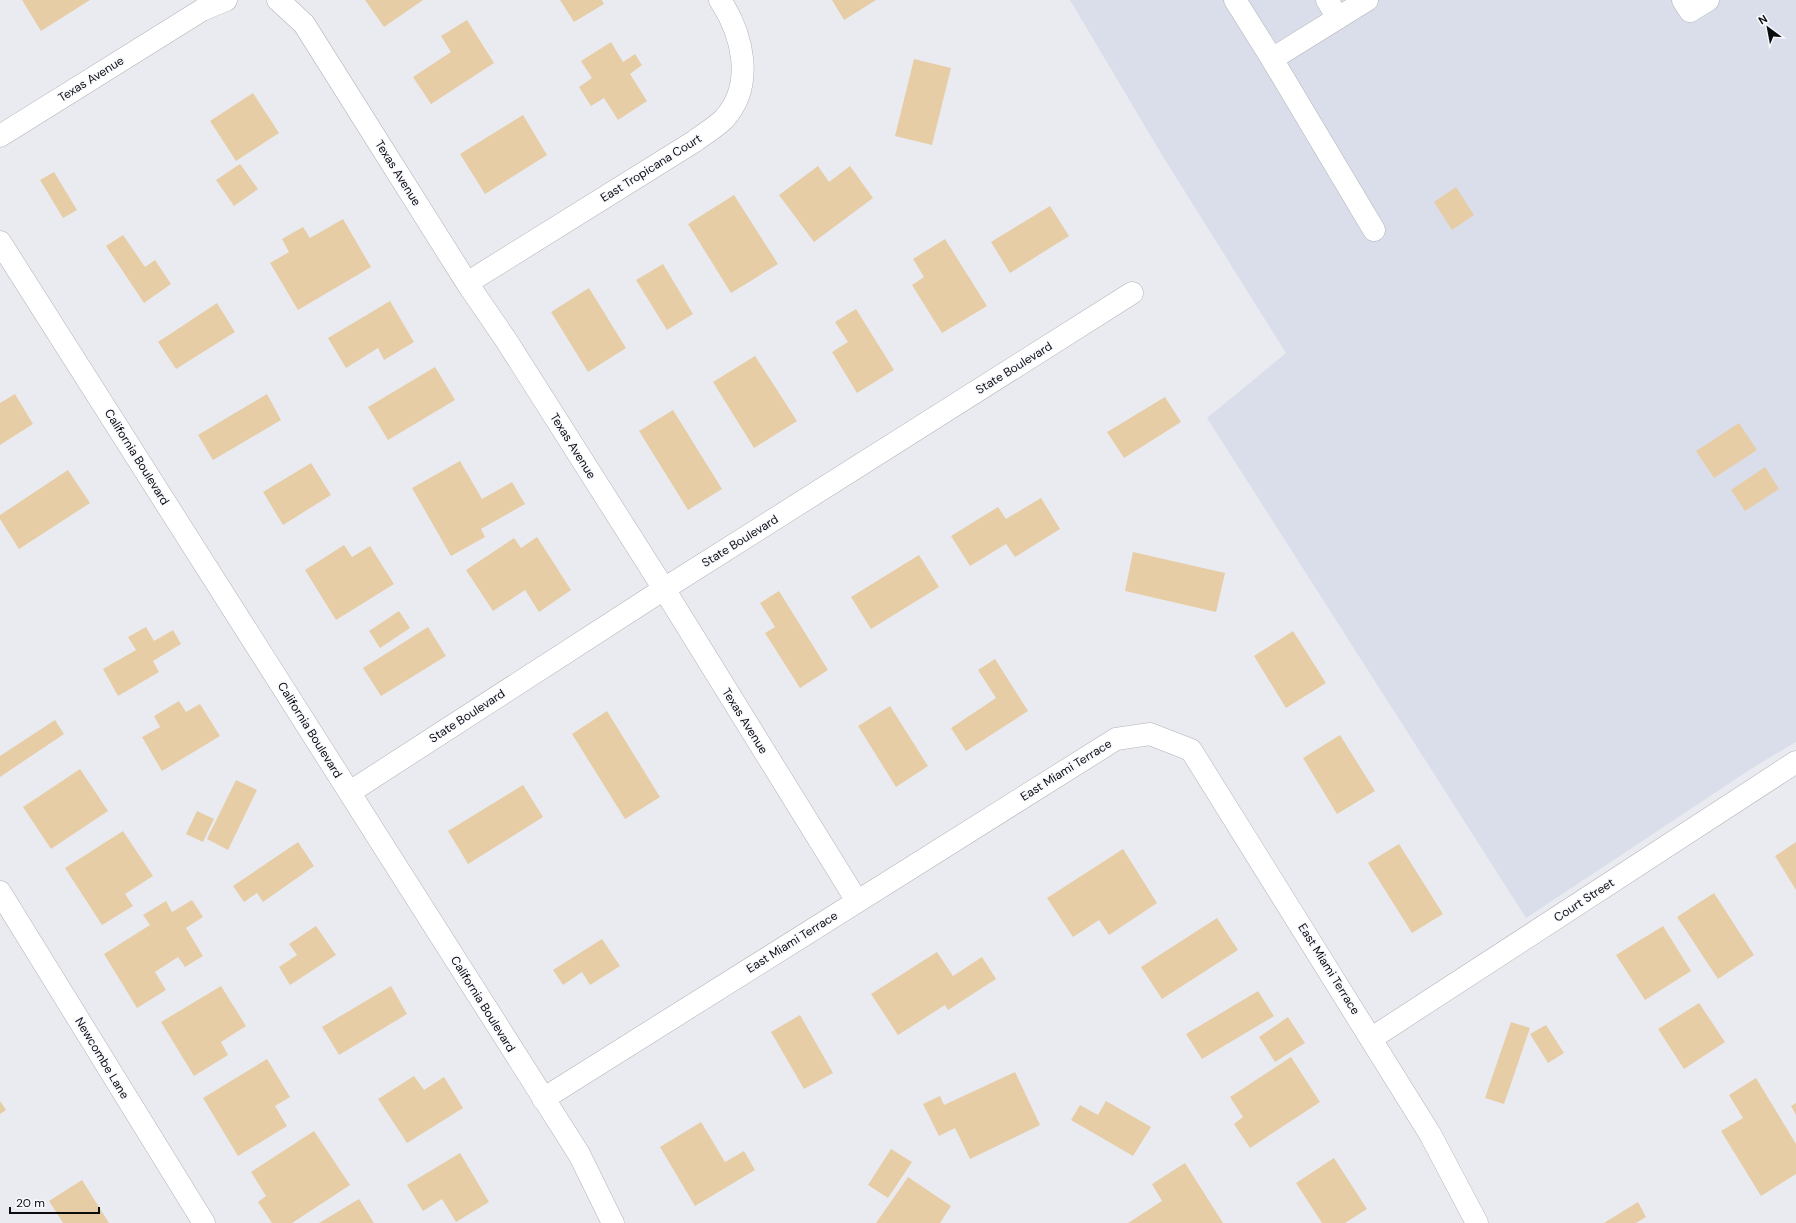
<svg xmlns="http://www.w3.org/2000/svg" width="1796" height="1223" font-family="'DM Sans',sans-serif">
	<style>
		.built { fill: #d9deea }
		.building { fill: #e6cda5 }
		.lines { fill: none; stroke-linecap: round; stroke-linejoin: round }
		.minor-casing { stroke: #b0b2b7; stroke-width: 23 }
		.minor { stroke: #fff; stroke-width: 22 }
		.labels { text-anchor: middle; stroke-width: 3; stroke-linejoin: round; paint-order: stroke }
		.street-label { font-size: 12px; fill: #0c0c0e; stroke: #f7f9fe }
	</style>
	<rect width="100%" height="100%" fill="#eaebf1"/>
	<path class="built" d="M1070,0H1796V742L1754,767L1526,918L1207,418L1286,353L1162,155Z"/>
	<path class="building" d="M22,0H90L41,31Z
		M365,0H423L384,27Z
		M560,0H602L604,4L574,22Z
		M832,0H876L844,20Z
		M467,20L494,63L431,104L413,77L451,52L441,36Z
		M611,42L623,62L635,54L642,65L630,74L647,101L618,120L604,98L591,106L579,87L592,78L581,61Z
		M914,59L951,68L932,145L895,136Z
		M253,93L279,133L236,161L210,121Z
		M523,115L547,155L485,194L460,154Z
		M240,164L258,189L234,206L216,180Z
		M818,166L829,182L850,166L873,198L814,242L779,195Z
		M54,172L77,210L63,218L40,180Z
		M1456,187L1474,215L1452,230L1434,202Z
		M734,195L778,264L731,293L688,224Z
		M1050,206L1069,236L1010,273L991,242Z
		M343,219L371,267L298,310L270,263L289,252L282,239L303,227L310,238Z
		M123,235L145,267L155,260L171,284L144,303L106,246Z
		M945,239L987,306L942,333L912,285L924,277L913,259Z
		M663,264L693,314L667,330L636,280Z
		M589,288L626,348L588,372L551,312Z
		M390,301L414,342L384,360L378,348L346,368L328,338Z
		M217,303L235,332L176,369L158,342Z
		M856,309L894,370L857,393L832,352L848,342L835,322Z
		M755,356L797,421L754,448L713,382Z
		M435,367L455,400L388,440L368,407Z
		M15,394L33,424L0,445V403Z
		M267,394L281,420L213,460L198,435Z
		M1165,397L1181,422L1124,458L1107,432Z
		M673,410L722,489L688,510L639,431Z
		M1739,423L1757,450L1714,478L1696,451Z
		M460,461L482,499L512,482L525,504L481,529L485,537L451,556L412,488Z
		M311,463L331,495L283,525L263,492Z
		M1765,467L1779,489L1745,511L1731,490Z
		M68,470L90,503L19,549L0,519V515Z
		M1041,498L1060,529L1015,557L1006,544L970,566L951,536L998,507L1006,519Z
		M537,537L571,590L539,612L525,590L493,611L466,570L514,538L521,548Z
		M344,545L352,557L370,546L394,584L336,620L305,570Z
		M1133,552L1225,573L1216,612L1125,591Z
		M919,555L939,587L871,629L851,597Z
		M779,591L828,670L800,688L765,633L775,627L760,603Z
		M399,611L410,628L380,648L369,631Z
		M146,627L154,641L173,630L181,644L153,661L159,672L118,696L103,669L136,650L128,637Z
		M428,627L446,656L381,696L363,668Z
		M1293,631L1326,683L1286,708L1254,656Z
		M995,659L1028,711L966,751L951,728L996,698L978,670Z
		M179,701L186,712L200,704L220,736L162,771L142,737L160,727L154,716Z
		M890,706L928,766L896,787L858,726Z
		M607,711L660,797L625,819L572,734Z
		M55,720L64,734L0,777V756Z
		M1340,735L1375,791L1337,814L1303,758Z
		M80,769L108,811L51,849L23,807Z
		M236,780L257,790L228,850L207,839Z
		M523,785L543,817L468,864L448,831Z
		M197,811L214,819L203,842L186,834Z
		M123,831L153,876L125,894L133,906L102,925L65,868Z
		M298,842L314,866L263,902L257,893L244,902L233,886Z
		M1796,842V890L1775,856Z
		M1399,844L1443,914L1412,933L1368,863Z
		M1123,849L1157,903L1109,935L1099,920L1073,937L1047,898Z
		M1714,893L1754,955L1718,979L1677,917Z
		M192,900L203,917L186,928L203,956L185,967L178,957L155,972L166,990L137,1008L104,954L150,925L143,915L166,901L172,912Z
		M1217,918L1238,950L1162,999L1141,967Z
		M316,926L336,955L290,985L279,967L297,955L289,944Z
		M1663,926L1691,971L1645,1000L1616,955Z
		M602,939L620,966L590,985L582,972L563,985L553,970Z
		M937,952L953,976L982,957L996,979L948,1010L945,1005L898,1035L871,994Z
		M221,986L246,1026L221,1042L228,1055L194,1076L161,1022Z
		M391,986L407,1014L339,1055L322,1027Z
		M1258,991L1274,1016L1202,1059L1186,1034Z
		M1699,1003L1725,1042L1684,1069L1658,1029Z
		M800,1015L833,1073L804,1089L771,1032Z
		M1288,1017L1305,1043L1275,1062L1259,1037Z
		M1511,1022L1530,1028L1504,1104L1485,1098Z
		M1546,1025L1564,1053L1548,1063L1530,1034Z
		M1291,1057L1320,1102L1250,1148L1234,1124L1243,1117L1230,1097Z
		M267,1059L290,1097L275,1106L287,1126L238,1156L203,1098Z
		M1015,1072L1040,1125L970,1159L955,1128L939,1136L923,1104L940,1096L944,1105Z
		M414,1076L424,1090L444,1077L463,1108L407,1143L378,1099Z
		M1756,1078L1796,1144V1174L1761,1196L1721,1131L1743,1118L1729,1095Z
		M0,1101L6,1110L0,1114Z
		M1106,1101L1151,1127L1133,1156L1071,1120L1080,1105L1098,1115Z
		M1796,1103V1115L1791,1106Z
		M701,1122L725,1162L744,1151L755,1170L695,1206L660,1147Z
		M314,1131L350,1185L292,1223H272L258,1202L266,1196L251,1172Z
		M891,1149L912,1162L888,1198L868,1185Z
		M460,1153L489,1202L456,1222L442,1199L423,1211L407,1185Z
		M1334,1158L1367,1209L1345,1223H1322L1296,1183Z
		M1185,1163L1223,1223H1128L1162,1201L1152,1184Z
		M908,1177L951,1206L940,1223H876Z
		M82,1180L109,1223H63L49,1201Z
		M359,1199L374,1223H319Z
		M1638,1202L1646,1217L1636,1223H1604Z"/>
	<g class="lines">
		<g class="minor-casing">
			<path id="minor" d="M278,0L304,24L467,283L506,340L664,589L857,901
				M1235,0L1272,59L1367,0
				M1327,0L1338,18
				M1683,0L1690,11L1708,0
				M1272,59L1374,230
				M0,136L202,10L226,0
				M0,242L579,1154L613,1223
				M467,283L695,141C704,134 716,127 724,119C755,85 743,35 720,0
				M350,792L664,589L1132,293
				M0,892L204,1223
				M1372,1038L1796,762
				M543,1099L1116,739L1150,734L1191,750L1430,1134L1477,1223"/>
		</g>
		<use href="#minor" class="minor"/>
	</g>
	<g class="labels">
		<g class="street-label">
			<text transform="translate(91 79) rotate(-32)" y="4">Texas Avenue</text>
			<text transform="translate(651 168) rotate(-32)" y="4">East Tropicana Court</text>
			<text transform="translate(398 173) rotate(58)" y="4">Texas Avenue</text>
			<text transform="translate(1014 368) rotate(-32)" y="4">State Boulevard</text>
			<text transform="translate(573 446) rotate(58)" y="4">Texas Avenue</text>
			<text transform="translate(137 457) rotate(58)" y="4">California Boulevard</text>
			<text transform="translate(740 541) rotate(-32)" y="4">State Boulevard</text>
			<text transform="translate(467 716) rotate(-33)" y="4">State Boulevard</text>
			<text transform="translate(745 721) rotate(58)" y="4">Texas Avenue</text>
			<text transform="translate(310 730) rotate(58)" y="4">California Boulevard</text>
			<text transform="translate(1066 770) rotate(-32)" y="4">East Miami Terrace</text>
			<text transform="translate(1584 900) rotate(-33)" y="4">Court Street</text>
			<text transform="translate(792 942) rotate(-32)" y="4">East Miami Terrace</text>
			<text transform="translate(1329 969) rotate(58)" y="4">East Miami Terrace</text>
			<text transform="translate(483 1004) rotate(58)" y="4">California Boulevard</text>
			<text transform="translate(102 1058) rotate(59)" y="4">Newcombe Lane</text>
		</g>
	</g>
	<g transform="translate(1768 28) rotate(328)" stroke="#f7f9fe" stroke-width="3" paint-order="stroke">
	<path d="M0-3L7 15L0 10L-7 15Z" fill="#0c0c0e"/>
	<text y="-6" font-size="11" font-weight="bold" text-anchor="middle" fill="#0c0c0e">N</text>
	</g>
	<path d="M10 1207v6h89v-6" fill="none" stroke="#0c0c0e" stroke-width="2"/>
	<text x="16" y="1207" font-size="12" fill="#0c0c0e" stroke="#f7f9fe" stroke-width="3" paint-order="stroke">20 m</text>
</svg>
